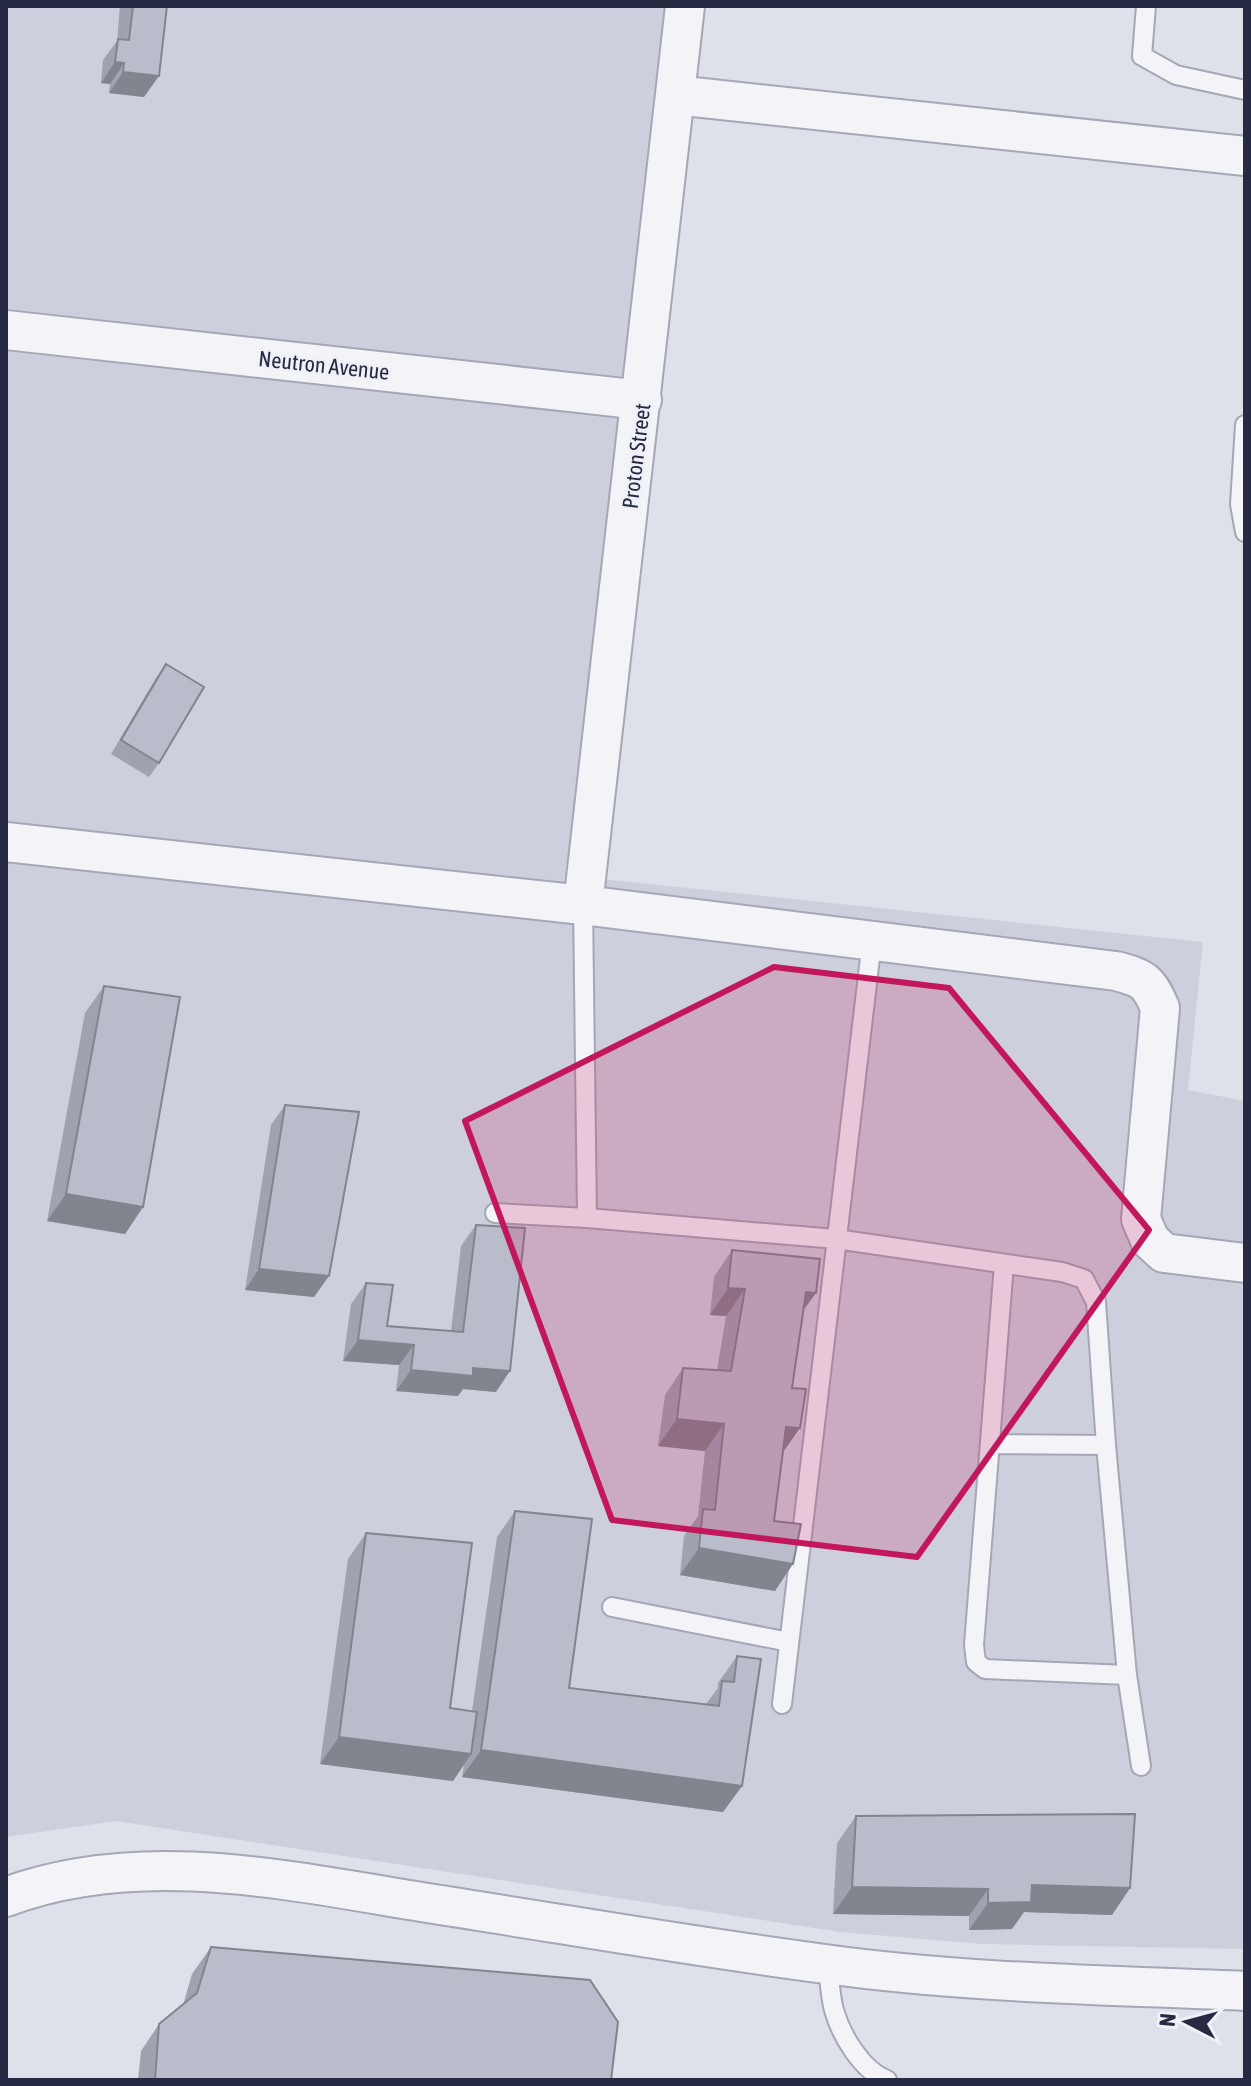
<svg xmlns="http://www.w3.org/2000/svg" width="1251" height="2086" font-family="'Asap Condensed',sans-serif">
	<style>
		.built { fill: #cdd0dc }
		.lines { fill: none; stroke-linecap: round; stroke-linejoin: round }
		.service-casing { stroke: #a4a7b5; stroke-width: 22 }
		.minor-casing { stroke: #a4a7b5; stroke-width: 42 }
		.service { stroke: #f3f3f8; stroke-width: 18 }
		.minor { stroke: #f3f3f8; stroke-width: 38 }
		.wall { fill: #9fa2af }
		.shaded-wall { fill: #82848e }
		.building { fill: #b9bccb; stroke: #82848e; stroke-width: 2 }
		.marked { fill: #c2185b; fill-opacity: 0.2; stroke: #c2185b; stroke-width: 6; stroke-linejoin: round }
		.labels { text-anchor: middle; stroke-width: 6; stroke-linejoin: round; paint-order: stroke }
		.street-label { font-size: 22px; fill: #262b43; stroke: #eff1f7 }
	</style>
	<rect width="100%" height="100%" fill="#dfe1ea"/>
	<path class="built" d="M6,6H684L602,879L1203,942L1188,1090L1245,1101V1949L982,1944L840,1932L115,1821L6,1837Z"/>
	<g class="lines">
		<g class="service-casing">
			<path id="service" d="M1146,6L1142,56L1176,75L1245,90
				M1245,425L1240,504L1245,532
				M583,905L587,1218
				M495,1213L587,1218L836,1239L1062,1272L1084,1279L1096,1302L1106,1445L1127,1675L1141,1766
				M1004,1264L974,1645L976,1662L985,1669L1127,1675
				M990,1444L1106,1445
				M612,1607L789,1642
				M782,1704L872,941
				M827,1965C830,1979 830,1996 834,2010C841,2035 862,2071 887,2080"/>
		</g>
		<g class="minor-casing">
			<path id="minor" d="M675,95L1245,156
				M6,330L642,400
				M6,842L583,905L1116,971C1143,978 1149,981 1160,1008L1141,1219L1150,1240L1164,1253L1245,1263
				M583,905L685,6
				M6,1897C143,1846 295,1882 434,1904C564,1924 695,1947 825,1964C964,1983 1105,1985 1245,1991"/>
		</g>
		<use href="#service" class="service"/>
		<use href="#minor" class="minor"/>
	</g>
	<path class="wall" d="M120,6H167L144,97L109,93L110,84L101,83L103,60L117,41Z
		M166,664L159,763L149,777L111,754L156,678Z
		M104,986L143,1207L125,1234L47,1221L85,1013Z
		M285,1105L314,1297L245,1290L271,1125Z
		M476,1225L496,1392L463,1389L458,1396L396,1391L399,1365L343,1361L351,1304L366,1283L387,1326L451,1331L461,1246Z
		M732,1250L803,1310L774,1521L775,1591L680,1575L684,1536L698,1516L705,1451L658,1446L665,1395L683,1368L717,1370L726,1316L710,1315L714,1277Z
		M515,1511L569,1688L706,1704L718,1688V1683L737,1656L742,1786L723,1812L462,1777L464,1765L453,1781L320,1764L348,1559L366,1533L450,1708L472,1711L497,1537Z
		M856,1816L1130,1888L1112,1915L1024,1912L1012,1929L969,1930V1916L833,1914L837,1843Z
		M211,1947L611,2080H138L141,2051L159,2024L183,2005L192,1974Z"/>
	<path class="shaded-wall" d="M115,62L124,63L110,84L101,83Z
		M123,72L159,76L144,97L109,93Z
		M66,1194L143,1207L125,1234L47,1221Z
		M259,1269L329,1276L314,1297L245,1290Z
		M728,1288L745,1289L726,1316L710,1315Z
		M806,1292L816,1293L797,1319Z
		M358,1340L414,1345L399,1365L343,1361Z
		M473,1368L510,1371L496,1392L463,1389L458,1396L396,1391L411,1370Z
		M677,1419L724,1424L705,1451L658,1446Z
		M786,1427L800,1428L781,1455Z
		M699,1548L793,1564L775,1591L680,1575Z
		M339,1737L471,1754L453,1781L320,1764Z
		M481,1750L742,1786L723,1812L462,1777Z
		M1032,1885L1130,1888L1112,1915L1024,1912L1012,1929L969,1930L988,1903Z
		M852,1887L988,1889L969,1916L833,1914Z"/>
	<path class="building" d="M133,6H167L159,76L123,72L124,63L115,62L118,39L129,40Z
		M166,664L204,687L159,763L121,740Z
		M104,986L180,997L143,1207L66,1194Z
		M285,1105L359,1112L329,1276L259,1269Z
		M476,1225L525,1228L510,1371L473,1368V1376L411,1370L414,1345L358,1340L366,1283L393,1285L387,1326L463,1332Z
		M732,1250L820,1259L816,1293L806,1292L792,1388L806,1389L800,1428L786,1427L774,1521L801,1524L793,1564L699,1548L703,1509L715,1510L724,1424L677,1419L683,1368L731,1371L745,1289L728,1288Z
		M515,1511L592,1519L569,1688L719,1706L722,1681L734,1682L737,1656L761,1659L742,1786L481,1750Z
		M366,1533L472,1543L450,1708L477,1712L471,1754L339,1737Z
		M1135,1814L1130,1888L1032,1885L1031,1902L988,1903V1889L852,1887L856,1816Z
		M211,1947L590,1980L618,2022L611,2080H155L159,2024L197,1993Z"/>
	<path class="marked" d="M774,967L949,988L1149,1230L917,1557L612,1520L465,1121Z"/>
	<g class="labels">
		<g class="street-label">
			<text transform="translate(324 365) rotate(6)" y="8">Neutron Avenue</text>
			<text transform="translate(636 456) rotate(-83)" y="8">Proton Street</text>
		</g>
	</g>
	<rect width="1251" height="2086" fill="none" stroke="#262b43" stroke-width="16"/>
	<g transform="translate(1187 2022) rotate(276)" stroke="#eff1f7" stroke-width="6" paint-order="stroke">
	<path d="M0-6L14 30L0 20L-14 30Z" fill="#262b43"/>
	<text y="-12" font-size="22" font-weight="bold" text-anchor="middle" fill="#262b43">N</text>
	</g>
</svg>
